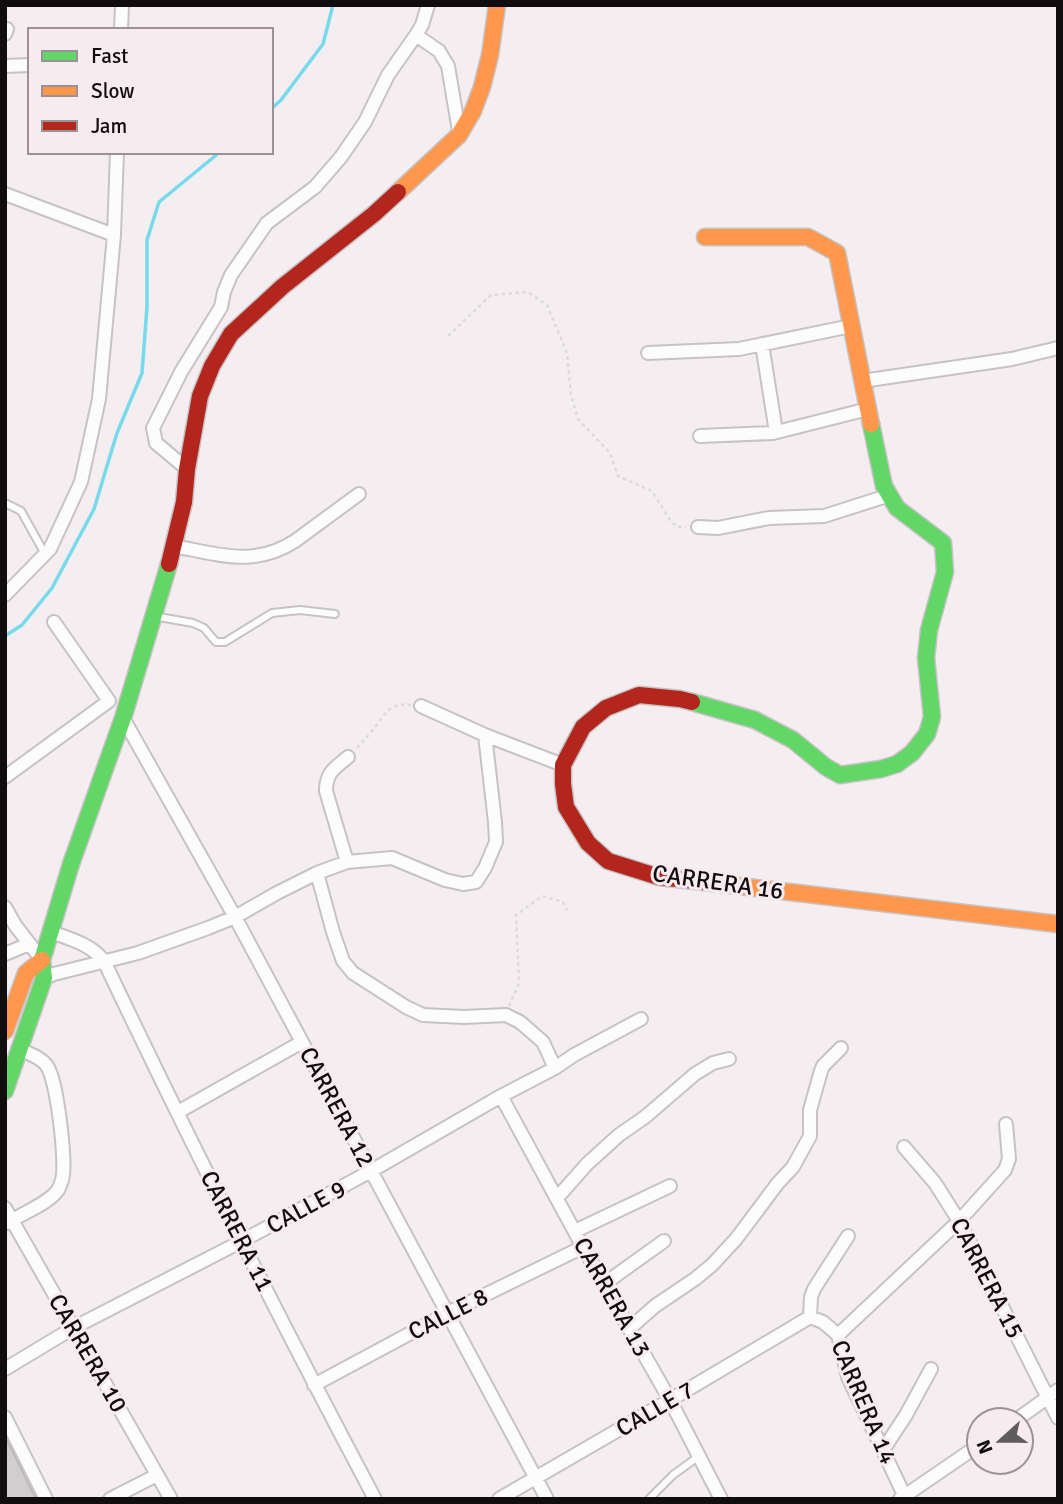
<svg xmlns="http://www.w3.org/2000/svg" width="1063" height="1504" font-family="Signika,sans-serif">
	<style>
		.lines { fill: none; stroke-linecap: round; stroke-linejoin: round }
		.stream { stroke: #77daeb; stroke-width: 3.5 }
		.building { fill: #d2cecf; stroke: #bcb8b9; stroke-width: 2 }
		.lane-casing { stroke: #c7c2c4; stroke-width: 10 }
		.street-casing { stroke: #c7c2c4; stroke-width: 16 }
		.fast-casing { stroke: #c7c2c4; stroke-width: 19 }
		.slow-casing { stroke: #c7c2c4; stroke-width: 19 }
		.jam-casing { stroke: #c7c2c4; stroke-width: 19 }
		.path { stroke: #dddadc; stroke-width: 2.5; stroke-dasharray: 3.5 3.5; stroke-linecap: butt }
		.lane { stroke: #fdfcfd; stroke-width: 6 }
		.street { stroke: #fdfcfd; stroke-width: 12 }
		.fast { stroke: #63d668; stroke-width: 16 }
		.slow { stroke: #ff974d; stroke-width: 16 }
		.jam { stroke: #b3261e; stroke-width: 16 }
		.labels { text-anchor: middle; stroke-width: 6; stroke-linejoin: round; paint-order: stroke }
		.street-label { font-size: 24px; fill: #110d0e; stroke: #f7ebf0 }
	</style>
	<rect width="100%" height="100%" fill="#f4eef1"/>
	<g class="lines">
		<path class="stream" d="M271,109L281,100L323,44L333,5
			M5,636L22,625L52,588L94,509L117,433L142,373L147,307V240L159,202L220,152"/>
	</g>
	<path class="building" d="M5,1437L9,1444L36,1499H5Z"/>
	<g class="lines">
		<g class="lane-casing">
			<path id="lane" d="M5,503L21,511L45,554
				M159,617L193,623L204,628L216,642H225L272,613L300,610L335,614
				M649,1499L673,1475L699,1456"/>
		</g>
		<g class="street-casing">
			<path id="street" d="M121,30L122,5
				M5,34L7,29
				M416,35L439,51L448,66L459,131
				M5,66L30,65
				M5,194L114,235
				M762,344L776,432
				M648,353L739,349L851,326
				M862,381L1012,359L1058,348
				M700,436L773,433L868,409
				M187,469L156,443L153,428L181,372L221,307L224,292L231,275L267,223L315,187L341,157L365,122L388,75L416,35L422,25L428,5
				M698,527L718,528L769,518L824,516L890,495
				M173,546C219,554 253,568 295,541L359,494
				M5,595L50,549L81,482L99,399L114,235L117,152
				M54,622L109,701
				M421,706L485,735L563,765
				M123,718L235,917L547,1499
				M5,777L109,701
				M347,862L326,791C326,772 335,768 348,757
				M317,873L333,932L343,961L353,973L406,1007L423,1015L464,1017L506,1015L520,1022L543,1042L555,1068
				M5,907L15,925L42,960
				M51,932C70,939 91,944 104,961C190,1142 281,1322 375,1499
				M5,954L29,944
				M44,978L54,974L138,953L208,928L235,917L277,893L317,873L347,862L392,858L445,880L463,884L476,882L485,868L496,842L495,822L485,735
				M501,1096L583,1247L670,1400L721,1499
				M178,1112L302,1042
				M904,1147L935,1183L959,1221L1058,1418
				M557,1198L587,1164L619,1135L645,1117L695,1074L713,1063L729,1059
				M5,1208L171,1499
				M8,1223C22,1213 48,1204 58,1190C60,1187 61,1183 62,1180C67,1164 57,1080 47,1066C41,1057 29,1054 20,1049
				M575,1231L670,1186
				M604,1284L664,1241
				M810,1317L823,1322L838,1335L848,1377L906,1499
				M810,1317L811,1297L814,1289L848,1236
				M629,1329L655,1306L695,1279L712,1265L736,1239L778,1183L793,1167L810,1136V1110L821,1071L823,1066L841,1048
				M838,1335L959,1221L1005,1170L1009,1159L1006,1124
				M5,1369L73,1328L242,1241L371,1171L501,1096L555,1068L574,1055L641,1019
				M314,1385L448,1313L583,1247
				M5,1417L46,1499
				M1016,1420L1058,1390
				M883,1450L906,1415L931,1369
				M110,1499L157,1475
				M499,1499L670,1400L810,1317
				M900,1499L979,1445"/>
		</g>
		<g class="fast-casing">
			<path id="fast" d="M692,702L755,720L793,740L826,767L840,775L881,769L897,764L912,753L927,734L932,717L926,658L929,630L945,572L943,543L897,508L884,486L871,424
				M5,1091L44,978L42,960L71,864L123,718L169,564"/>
		</g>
		<g class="slow-casing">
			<path id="slow" d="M398,192L459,135L473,111L482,87L490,55L497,5
				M705,237H808L837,253L871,424
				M714,883L1058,924
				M5,1031L26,973L42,960"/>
		</g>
		<g class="jam-casing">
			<path id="jam" d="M169,564L184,502L187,469L200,396L212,366L231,334L282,287L374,214L398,192
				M692,702L680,699L639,695L606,708L583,727L563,765V784L566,807L588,843L608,861L659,877L714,883"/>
		</g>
		<path class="path" d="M448,336L491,295L528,292L547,305L567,353L571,395L578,419L610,453L618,476L652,491L670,520L677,527H686
			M357,748C362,742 367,737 372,731C385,716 387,702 411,705
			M509,1006L519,983L516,915L542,896L563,902L567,910"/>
		<use href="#lane" class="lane"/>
		<use href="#street" class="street"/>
		<use href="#fast" class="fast"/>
		<use href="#slow" class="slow"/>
		<use href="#jam" class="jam"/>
	</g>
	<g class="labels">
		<g class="street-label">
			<text transform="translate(718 882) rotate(8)" y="8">CARRERA 16</text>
			<text transform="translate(337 1107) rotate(62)" y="8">CARRERA 12</text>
			<text transform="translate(306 1207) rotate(-28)" y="8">CALLE 9</text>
			<text transform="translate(237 1231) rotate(63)" y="8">CARRERA 11</text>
			<text transform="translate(987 1278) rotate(63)" y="8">CARRERA 15</text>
			<text transform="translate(612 1297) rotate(61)" y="8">CARRERA 13</text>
			<text transform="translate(448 1314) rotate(-27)" y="8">CALLE 8</text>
			<text transform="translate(88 1353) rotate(60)" y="8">CARRERA 10</text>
			<text transform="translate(864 1402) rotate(67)" y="8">CARRERA 14</text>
			<text transform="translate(655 1409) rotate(-30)" y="8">CALLE 7</text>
		</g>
	</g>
	<rect width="1063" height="1504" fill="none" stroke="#110d0e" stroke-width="14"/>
	<rect x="28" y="28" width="245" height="126" fill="#f7ebf0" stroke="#9b9296" stroke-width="2"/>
	<rect x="42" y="51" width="35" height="10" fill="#63d668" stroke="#9b9296" stroke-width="2"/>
	<text x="91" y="63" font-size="21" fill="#110d0e">Fast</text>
	<rect x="42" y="86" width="35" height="10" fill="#ff974d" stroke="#9b9296" stroke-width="2"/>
	<text x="91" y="98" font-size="21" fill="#110d0e">Slow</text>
	<rect x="42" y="121" width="35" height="10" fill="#b3261e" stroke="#9b9296" stroke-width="2"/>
	<text x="91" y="133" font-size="21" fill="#110d0e">Jam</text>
	<g transform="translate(1000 1441) rotate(249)"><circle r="33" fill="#f7ebf0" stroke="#9b9296" stroke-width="2"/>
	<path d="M0-5L12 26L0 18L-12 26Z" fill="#605c5d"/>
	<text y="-10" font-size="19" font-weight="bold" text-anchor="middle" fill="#110d0e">N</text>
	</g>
</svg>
